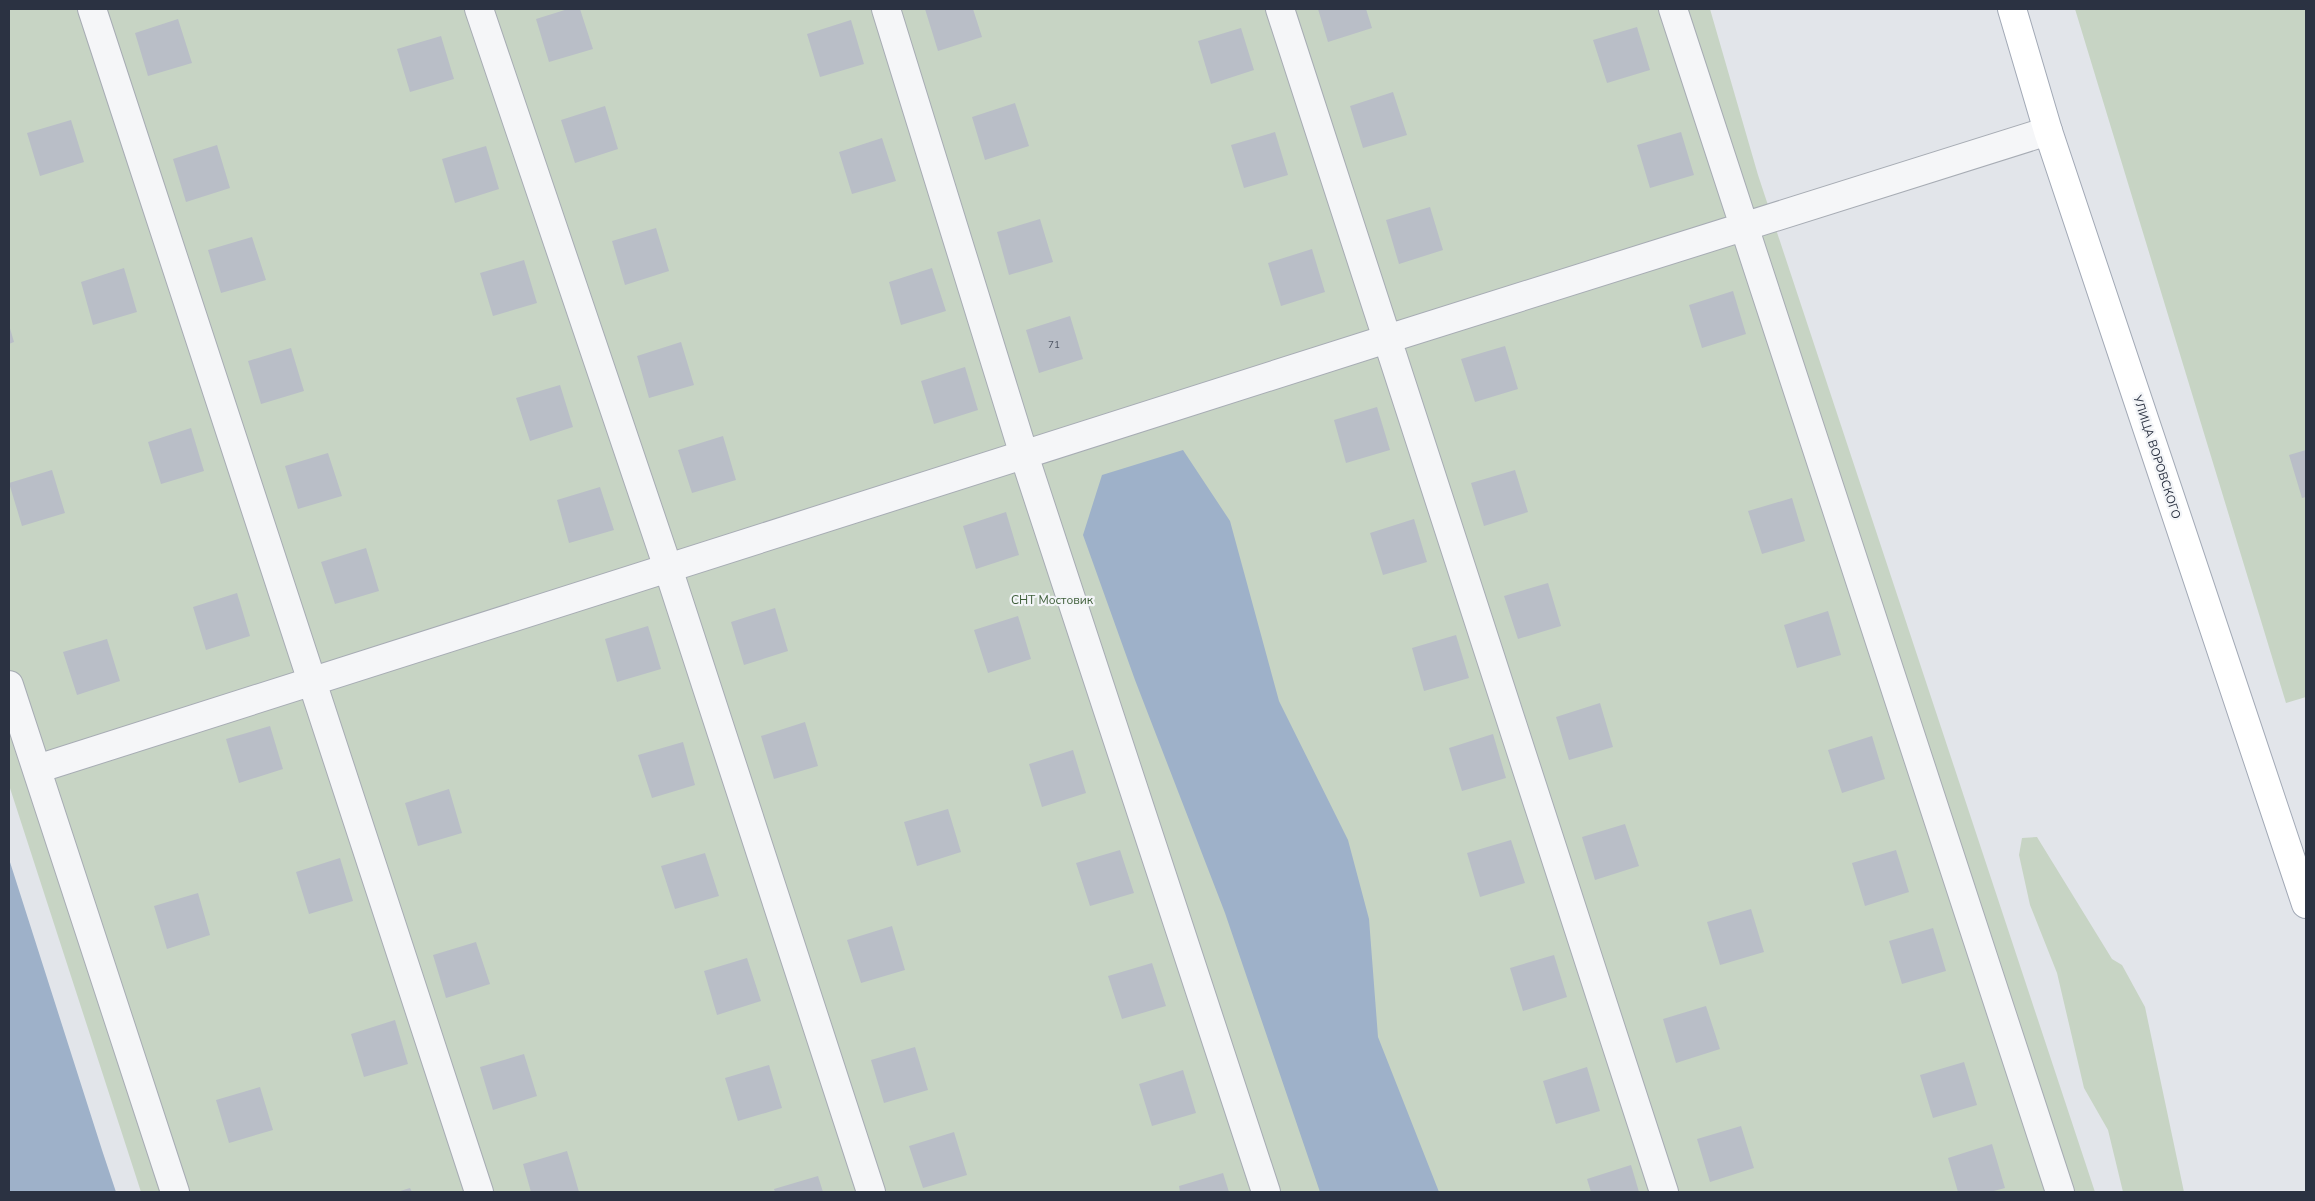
<svg xmlns="http://www.w3.org/2000/svg" width="2315" height="1201" font-family="'Nunito Sans',sans-serif">
	<style>
		.green { fill: #c7d4c4 }
		.water { fill: #9eb1c9 }
		.building { fill: #b9bec7 }
		.lines { fill: none; stroke-linecap: round; stroke-linejoin: round }
		.minor-casing { stroke: #a7acb4; stroke-width: 30 }
		.major-casing { stroke: #a2a9b6; stroke-width: 30 }
		.minor { stroke: #f5f6f8; stroke-width: 28 }
		.major { stroke: #fff; stroke-width: 28 }
		.labels { text-anchor: middle; stroke-width: 4.5; stroke-linejoin: round; paint-order: stroke }
		.number-label { font-size: 10px; fill: #4e5563 }
		.street-label { font-size: 12px; fill: #2b3242; stroke: #f2f4f7 }
		.park-label { font-size: 12px; fill: #3d5d38; stroke: #f2f4f7 }
	</style>
	<rect width="100%" height="100%" fill="#e2e5ea"/>
	<path class="green" d="M9,9H1710L1758,175L2095,1192H141L9,785Z
		M2075,9H2306V697L2286,703Z
		M2037,837L2112,959L2122,965L2145,1007L2184,1192H2123L2108,1130L2084,1088L2057,973L2030,905L2019,855L2022,838Z"/>
	<path class="water" d="M1183,450L1230,521L1279,701L1348,840L1369,919L1378,1037L1439,1192H1320L1225,913L1135,680L1083,535L1102,475Z
		M9,859L102,1150L116,1192H9Z"/>
	<path class="building" d="M568,9H580L593,49L549,62L536,19Z
		M925,9H973L982,37L938,51Z
		M1318,9H1366L1372,28L1328,42Z
		M178,19L192,63L148,76L135,33Z
		M851,20L864,64L820,77L807,34Z
		M1637,27L1650,70L1607,83L1593,40Z
		M1241,28L1254,70L1211,84L1198,41Z
		M441,36L454,79L410,92L397,49Z
		M1393,92L1407,135L1363,148L1350,106Z
		M1015,103L1029,146L985,160L972,117Z
		M605,106L618,149L575,163L561,120Z
		M71,120L84,162L40,176L27,133Z
		M1275,132L1288,175L1244,188L1231,145Z
		M1681,132L1694,175L1650,188L1637,145Z
		M882,138L896,181L852,194L839,152Z
		M217,145L230,188L186,202L173,159Z
		M486,146L499,189L455,203L442,159Z
		M1430,207L1443,250L1399,264L1386,220Z
		M1040,219L1053,262L1009,275L997,232Z
		M656,228L669,271L625,285L612,241Z
		M252,237L266,280L221,293L208,250Z
		M1312,249L1325,292L1281,306L1268,263Z
		M524,260L537,303L493,316L480,273Z
		M124,268L137,312L93,325L81,282Z
		M932,268L946,311L901,325L889,282Z
		M1733,291L1746,334L1702,348L1689,305Z
		M1070,316L1083,359L1039,373L1026,330Z
		M9,325L14,342L9,344Z
		M681,342L694,385L649,398L637,356Z
		M1505,346L1518,389L1475,402L1461,359Z
		M291,348L304,391L261,404L248,361Z
		M965,367L978,410L934,424L921,381Z
		M560,385L573,427L530,441L516,398Z
		M1377,407L1390,450L1346,463L1334,420Z
		M191,428L204,471L161,484L148,442Z
		M723,436L736,480L692,493L678,450Z
		M2306,450V497L2302,498L2289,455Z
		M328,453L342,496L298,509L285,466Z
		M52,470L65,513L22,526L9,483Z
		M1515,470L1528,512L1484,526L1471,483Z
		M600,487L614,530L569,543L557,500Z
		M1792,498L1805,541L1762,554L1748,511Z
		M1006,512L1019,555L976,569L963,526Z
		M1414,519L1427,562L1383,575L1370,533Z
		M366,548L379,591L335,604L321,562Z
		M1548,583L1561,626L1518,639L1504,596Z
		M237,593L250,636L206,650L193,607Z
		M775,608L788,651L744,665L731,622Z
		M1828,611L1841,655L1797,668L1784,625Z
		M1018,616L1031,659L988,673L974,630Z
		M648,626L661,669L617,682L605,639Z
		M1456,635L1469,678L1424,691L1412,648Z
		M107,639L120,681L77,695L63,652Z
		M1600,703L1613,747L1569,760L1556,717Z
		M805,722L818,766L774,779L761,736Z
		M270,726L283,769L239,783L226,739Z
		M1493,734L1506,778L1462,791L1449,748Z
		M1872,736L1885,779L1842,793L1828,750Z
		M683,742L695,785L652,798L638,755Z
		M1073,750L1086,793L1042,807L1029,764Z
		M449,789L462,833L418,846L405,803Z
		M948,809L961,852L917,866L904,822Z
		M1625,824L1639,866L1595,880L1582,837Z
		M1511,840L1525,883L1480,897L1467,853Z
		M1120,850L1134,893L1090,906L1076,863Z
		M1896,850L1909,892L1865,906L1852,863Z
		M705,853L719,896L675,909L661,866Z
		M340,858L353,901L309,914L296,872Z
		M198,893L210,935L167,949L154,906Z
		M1751,909L1764,952L1720,965L1707,922Z
		M892,926L905,970L861,983L847,940Z
		M1933,928L1946,971L1902,984L1889,941Z
		M476,942L490,984L446,998L433,955Z
		M1554,955L1567,997L1523,1011L1510,968Z
		M747,958L761,1001L717,1015L704,971Z
		M1152,963L1166,1006L1122,1019L1108,976Z
		M1706,1006L1720,1049L1676,1063L1663,1019Z
		M395,1020L408,1064L364,1077L351,1034Z
		M915,1047L928,1090L884,1103L871,1060Z
		M524,1054L537,1096L493,1110L480,1067Z
		M1964,1062L1977,1105L1933,1118L1920,1075Z
		M769,1065L782,1108L738,1121L725,1078Z
		M1587,1067L1600,1111L1556,1124L1543,1081Z
		M1183,1070L1196,1113L1152,1126L1139,1084Z
		M260,1087L273,1130L229,1143L216,1100Z
		M1741,1126L1754,1168L1710,1182L1697,1139Z
		M954,1132L967,1175L923,1188L909,1146Z
		M1992,1144L2005,1188L1990,1192H1958L1948,1158Z
		M567,1151L579,1192H531L523,1164Z
		M1631,1165L1639,1192H1591L1587,1179Z
		M1223,1173L1229,1192H1180L1179,1186Z
		M818,1176L823,1192H775L774,1189Z
		M410,1188L412,1192H397Z"/>
	<g class="lines">
		<g class="minor-casing">
			<path id="minor" d="M92,9L479,1192
				M479,9L668,568L871,1192
				M886,9L1024,455L1266,1192
				M1280,9L1664,1192
				M1673,9L2060,1192
				M9,685L175,1192
				M37,769L1387,339L2048,131"/>
		</g>
		<g class="major-casing">
			<path id="major" d="M2012,9L2048,131L2306,904"/>
		</g>
		<use href="#minor" class="minor"/>
		<use href="#major" class="major"/>
	</g>
	<g class="labels">
		<g class="number-label">
			<text x="1054" y="348">71</text>
		</g>
		<g class="street-label">
			<text transform="translate(2157 457) rotate(72)" y="4">УЛИЦА ВОРОВСКОГО</text>
		</g>
		<g class="park-label">
			<text x="1052" y="604">СНТ Мостовик</text>
		</g>
	</g>
	<rect width="2315" height="1201" fill="none" stroke="#2b3242" stroke-width="20"/>
</svg>
